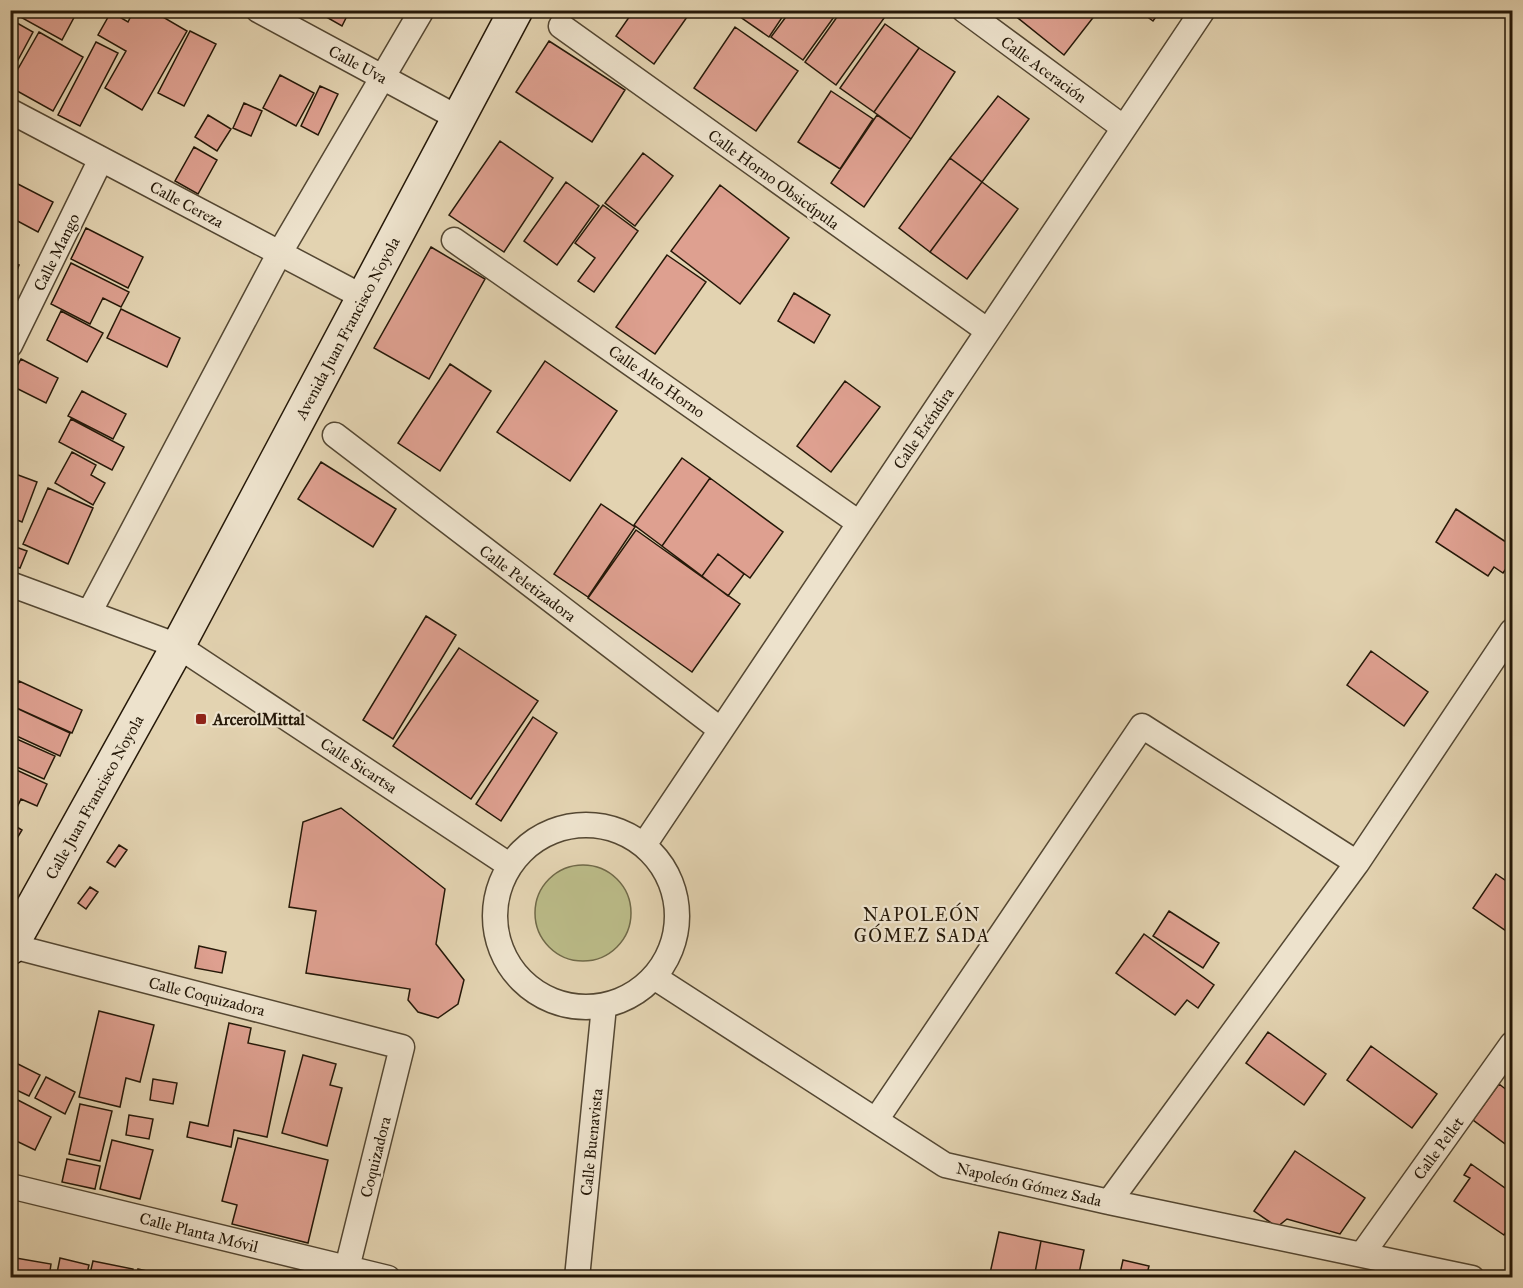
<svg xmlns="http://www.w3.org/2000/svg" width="1523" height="1288" font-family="'IM FELL Great Primer',serif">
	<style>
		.green { fill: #baba87; stroke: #706948; stroke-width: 1.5 }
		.building { fill: #dea090; stroke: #251808; stroke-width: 1.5 }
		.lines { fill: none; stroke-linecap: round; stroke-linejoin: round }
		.street-casing { stroke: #544732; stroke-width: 27 }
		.secondary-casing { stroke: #251808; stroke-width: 36 }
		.street { stroke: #ede2cc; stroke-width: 24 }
		.secondary { stroke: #ede2cc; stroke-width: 33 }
		.poi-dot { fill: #8f2418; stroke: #ede2cc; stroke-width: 2 }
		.labels { text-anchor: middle; stroke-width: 4.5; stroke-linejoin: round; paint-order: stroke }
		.street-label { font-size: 16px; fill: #251808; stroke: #ede2cc }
		.poi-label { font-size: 16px; font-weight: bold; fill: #251808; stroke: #ede2cc; text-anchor: start }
		.neighbourhood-label { font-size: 18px; letter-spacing: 1.5px; fill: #251808; stroke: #ede2cc }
	</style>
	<rect width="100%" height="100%" fill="#e3d3b1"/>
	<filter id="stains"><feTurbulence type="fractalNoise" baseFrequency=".00333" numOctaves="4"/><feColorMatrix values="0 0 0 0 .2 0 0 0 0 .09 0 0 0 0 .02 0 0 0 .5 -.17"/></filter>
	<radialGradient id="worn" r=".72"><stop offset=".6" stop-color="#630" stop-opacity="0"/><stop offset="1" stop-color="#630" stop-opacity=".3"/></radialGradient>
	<path class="green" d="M535 913a48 48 0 1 1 96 0a48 48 0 1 1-96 0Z"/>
	<path class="building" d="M17,10H78L62,40L15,14Z
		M134,10H151L187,31L142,110L105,88L126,51L98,35L111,12L128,22Z
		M314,10H350L342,26Z
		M634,10H692L654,64L616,36Z
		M739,10H787L769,37L736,14Z
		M791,10H839L803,60L771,37Z
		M842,10H882L887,14L836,85L805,62Z
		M1008,10H1099L1064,55Z
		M1138,10H1161L1153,21Z
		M10,19L33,32L10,75Z
		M885,24L919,48L874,112L840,88Z
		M735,27L798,71L756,131L694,88Z
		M190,31L216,44L184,106L158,93Z
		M39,32L83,57L53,111L10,87V83Z
		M549,41L625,90L592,142L516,92Z
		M96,42L118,53L80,126L58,115Z
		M919,48L955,72L911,139L874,112Z
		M280,75L314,93L296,126L263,108Z
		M320,86L338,94L318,135L301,126Z
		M831,91L873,119L840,169L798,142Z
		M998,96L1029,119L982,182L950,158Z
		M244,103L262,111L251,136L233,128Z
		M208,115L231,129L217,151L195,137Z
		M877,115L911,139L864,207L831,183Z
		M500,141L553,178L504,252L449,215Z
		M194,147L217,160L198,194L175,181Z
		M643,153L673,176L635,226L605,203Z
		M950,158L982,182L930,252L899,228Z
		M14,182L53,202L38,232L10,217V188Z
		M566,182L599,206L557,265L524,241Z
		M982,182L1018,209L967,279L930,252Z
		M720,185L789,238L740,304L671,251Z
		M603,205L638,231L594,292L578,281L595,258L575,243Z
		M86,228L143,257L128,288L71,259Z
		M431,247L485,279L429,379L374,348Z
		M667,255L706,282L655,354L616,327Z
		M10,262L19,265L10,289Z
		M71,263L129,292L121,307L103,298L90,324L51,304Z
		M794,293L830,315L814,343L778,321Z
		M121,309L180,338L167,367L107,338Z
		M61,311L103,333L87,362L47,340Z
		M21,359L58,378L46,403L10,385V379Z
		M545,361L617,411L570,481L497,432Z
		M450,364L491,391L440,471L398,443Z
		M845,381L880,407L831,472L797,446Z
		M82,391L126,414L113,439L68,416Z
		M71,419L124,447L112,470L59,442Z
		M72,452L96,465L91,475L105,483L93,505L55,483Z
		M682,458L710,478L662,546L634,525Z
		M321,462L396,509L373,547L298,499Z
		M10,472L37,482L22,522L10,517Z
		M710,478L783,532L750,578L718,554L702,576L662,546Z
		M48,488L93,508L68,564L23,544Z
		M601,504L635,527L588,597L554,574Z
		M1456,509L1512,546V568L1508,566L1503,573L1494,567L1488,576L1436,542Z
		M636,530L740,604L692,672L588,598Z
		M10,545L27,551L20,568L10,565Z
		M718,554L744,574L728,596L702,576Z
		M426,616L456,635L393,739L363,720Z
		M459,648L538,701L471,799L393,746Z
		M1371,651L1428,692L1404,726L1347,685Z
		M19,681L82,710L72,733L10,705V700Z
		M10,705L70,733L60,756L10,733Z
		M533,717L557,733L501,821L476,804Z
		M10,736L55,756L44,779L10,764Z
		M10,767L47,784L37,806L21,799L13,816L10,814Z
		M341,808L445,889L436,944L464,980L458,1004L438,1018L418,1012L408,1000L410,989L306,973L316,911L289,907L303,822Z
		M10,823L22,830L16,840L10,837Z
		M119,845L127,850L115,867L107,862Z
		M1496,874L1512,885V935L1473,908Z
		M90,887L98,892L86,909L78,903Z
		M1169,911L1219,943L1203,968L1153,936Z
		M1144,934L1214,985L1198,1008L1187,1000L1175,1015L1116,973Z
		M199,946L226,952L222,973L195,968Z
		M99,1011L154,1025L140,1082L126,1078L120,1107L79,1097Z
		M229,1023L251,1028L248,1043L285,1051L267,1137L234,1130L231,1147L187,1137L190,1122L208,1126Z
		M1268,1032L1326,1074L1304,1105L1246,1063Z
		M1371,1046L1437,1094L1412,1128L1347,1080Z
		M303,1055L336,1064L330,1085L342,1088L327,1146L282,1133Z
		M10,1060L40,1075L29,1096L10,1087Z
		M46,1077L75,1092L65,1114L35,1098Z
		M153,1079L177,1083L173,1104L150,1100Z
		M1499,1084L1512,1094V1149L1473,1120Z
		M10,1096L51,1117L35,1150L10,1138Z
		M80,1104L112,1111L100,1161L69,1154Z
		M129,1115L153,1119L149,1139L126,1135Z
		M238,1138L328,1160L308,1243L232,1224L237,1205L222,1201Z
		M112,1140L153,1150L140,1199L100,1189Z
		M1295,1151L1365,1198L1340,1234L1287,1219L1277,1227L1254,1211Z
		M67,1159L100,1166L95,1189L62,1182Z
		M1471,1164L1512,1193V1222L1504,1235L1454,1201L1470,1178L1464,1175Z
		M999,1232L1041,1241L1034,1278H989Z
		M1041,1241L1084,1250L1078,1278H1034Z
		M10,1257L51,1264L49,1278H10Z
		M60,1258L89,1265L86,1278H56Z
		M1123,1260L1149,1266L1146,1278H1119Z
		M93,1261L133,1269L132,1278H89Z
		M138,1269L178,1278H136Z"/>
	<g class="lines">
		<g class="street-casing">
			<path id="street" d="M258,10L458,118
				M964,10L1124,128
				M561,26L988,331
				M10,111L363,297
				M454,240L859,523
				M10,345L101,159
				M335,435L721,730
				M10,584L178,646L509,865
				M89,613L279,254L422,10
				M495 916a91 91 0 1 1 182 0a91 91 0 1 1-182 0Z
				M644,845L1203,10
				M12,946L402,1047L347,1268
				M654,977L945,1165L1109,1202L1472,1278
				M876,1120L1142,726L1357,863
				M10,1186L388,1278
				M1109,1202L1357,863L1512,631
				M1363,1253L1512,1044
				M577,1278L604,1006"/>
		</g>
		<g class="secondary-casing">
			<path id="secondary" d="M10,948L178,646L516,10"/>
		</g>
		<use href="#street" class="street"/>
		<use href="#secondary" class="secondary"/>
	</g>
	<rect class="poi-dot" x="195" y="713" width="12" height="12" rx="3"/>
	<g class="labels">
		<g class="street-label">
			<text transform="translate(358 64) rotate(28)" y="6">Calle Uva</text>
			<text transform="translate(1044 69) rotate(36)" y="6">Calle Aceración</text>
			<text transform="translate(774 179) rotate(36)" y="6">Calle Horno Obsicúpula</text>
			<text transform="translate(187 204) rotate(28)" y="6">Calle Cereza</text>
			<text transform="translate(56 252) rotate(-64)" y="6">Calle Mango</text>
			<text transform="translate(347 328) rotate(-62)" y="6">Avenida Juan Francisco Noyola</text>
			<text transform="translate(657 381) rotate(35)" y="6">Calle Alto Horno</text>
			<text transform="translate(923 428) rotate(-56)" y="6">Calle Eréndira</text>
			<text transform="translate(528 583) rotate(37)" y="6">Calle Peletizadora</text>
			<text transform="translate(359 765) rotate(33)" y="6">Calle Sicartsa</text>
			<text transform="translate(94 797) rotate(-61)" y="6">Calle Juan Francisco Noyola</text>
			<text transform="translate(207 996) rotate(14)" y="6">Calle Coquizadora</text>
			<text transform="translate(591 1142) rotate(-84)" y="6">Calle Buenavista</text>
			<text transform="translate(1438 1148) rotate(-54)" y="6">Calle Pellet</text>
			<text transform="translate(375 1157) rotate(-76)" y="6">Coquizadora</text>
			<text transform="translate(1029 1184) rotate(13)" y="6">Napoleón Gómez Sada</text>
			<text transform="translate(199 1232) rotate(14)" y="6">Calle Planta Móvil</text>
		</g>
		<g class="poi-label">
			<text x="213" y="725">ArcerolMittal</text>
		</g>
		<g class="neighbourhood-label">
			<text x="922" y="921">NAPOLEÓN<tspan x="922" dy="21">GÓMEZ SADA</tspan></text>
		</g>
	</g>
	<rect width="1523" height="1288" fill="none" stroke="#e3d3b1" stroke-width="36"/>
	<rect x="12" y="12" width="1499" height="1264" fill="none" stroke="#251808" stroke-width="3"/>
	<rect x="18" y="18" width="1487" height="1252" fill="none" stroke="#251808" stroke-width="1.5"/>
	<rect width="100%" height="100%" filter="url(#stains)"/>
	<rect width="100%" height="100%" fill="url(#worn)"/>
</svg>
